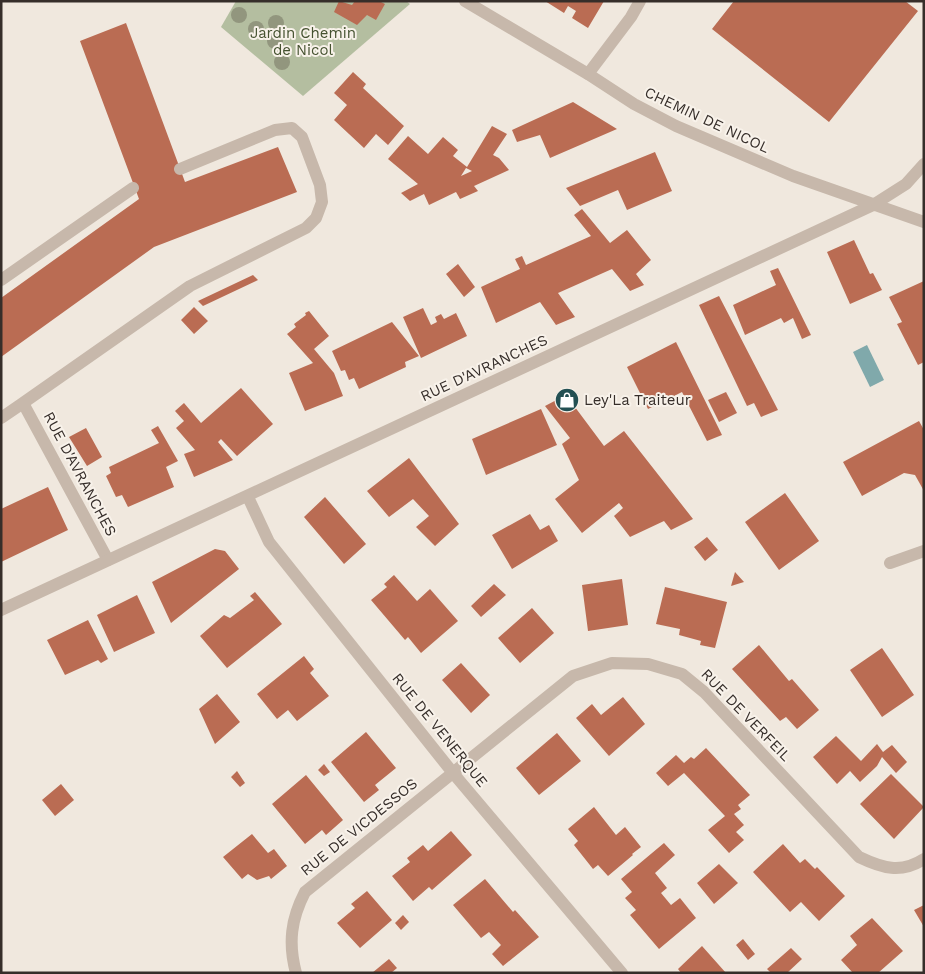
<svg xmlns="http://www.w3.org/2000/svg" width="925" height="974" font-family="'Work Sans',sans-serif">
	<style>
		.green { fill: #b4bea0 }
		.water { fill: #80a9ab }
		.building { fill: #ba6c53; fill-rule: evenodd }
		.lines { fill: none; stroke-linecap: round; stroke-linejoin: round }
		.service { stroke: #c7b8ab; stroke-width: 12 }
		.minor { stroke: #c7b8ab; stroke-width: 12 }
		.tree { fill: #92967e }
		.labels { text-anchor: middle; stroke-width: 4; stroke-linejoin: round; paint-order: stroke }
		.park-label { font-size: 15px; fill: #455230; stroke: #f8f2ea }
		.street-label { font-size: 15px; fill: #362e2a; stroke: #f8f2ea }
		.poi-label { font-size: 15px; fill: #362e2a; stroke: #f8f2ea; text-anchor: start }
	</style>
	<rect width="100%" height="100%" fill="#f0e8de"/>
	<path class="green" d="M236,1H406L410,4L303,96L221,27Z"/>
	<path class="water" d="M867,345L884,380L870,387L853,352Z"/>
	<path class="building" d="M339,1L352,5L355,1H379L385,4L376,20L367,15L357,25L334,12Z
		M545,1H604L588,28L572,18L576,11L568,6L564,13Z
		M734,1H905L918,11L829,122L712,29Z
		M126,23L185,182L278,147L297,192L154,247L1,357V298L139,199L80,41Z
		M353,72L366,84L363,88L404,126L388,145L376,134L364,148L334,120L347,105L334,93Z
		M573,102L617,129L550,158L540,135L517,142L512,130Z
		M492,126L507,134L493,155L499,158L509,170L474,186L478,191L460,199L456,192L429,205L424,194L410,201L401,193L418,184L388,159L408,136L428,154L443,137L458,150L453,156L467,167ZM466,168L472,171L461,176Z
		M655,152L672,191L627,210L618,190L580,206L566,188Z
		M582,209L610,243L627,230L651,260L636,274L644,285L630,291L612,269L558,293L575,317L556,325L540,302L496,323L481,287L520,269L515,259L522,256L526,265L591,236L574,215Z
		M854,240L870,274L873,273L882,290L850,304L827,252Z
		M458,264L475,287L464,297L446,274Z
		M778,268L811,335L802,339L793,318L784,323L781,318L745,335L733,305L776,285L770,271Z
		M253,275L258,280L203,306L198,301Z
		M924,281V362L918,365L897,324L902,322L889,297Z
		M719,296L778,410L761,417L754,403L747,406L699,305Z
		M194,307L208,321L194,334L181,320Z
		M423,308L431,325L437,322L435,317L441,314L444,319L456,313L467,336L421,358L403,317Z
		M309,311L329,336L314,349L334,373L343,396L305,411L289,373L313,363L287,334L296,327L294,324L306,315L305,313Z
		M392,322L419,356L405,362L406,367L359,389L354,378L349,380L345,370L341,371L332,351Z
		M676,342L722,435L707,441L682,392L648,409L627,367Z
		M241,388L273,424L237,456L221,439L218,442L233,460L194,477L184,454L195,450L176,428L184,421L175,411L184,403L201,423Z
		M726,392L737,413L719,422L708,400Z
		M566,395L604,446L624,431L693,519L671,530L664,521L630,537L614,516L623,508L619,503L582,533L555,499L579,480L562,444L570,438L545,406Z
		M541,409L557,445L486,475L472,439Z
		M919,421L924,430V491L915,475L904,473L862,496L843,462Z
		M158,426L178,461L166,467L174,487L128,507L122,495L116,497L106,476L111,473L109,467L159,443L151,430Z
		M86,428L102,457L87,466L69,437Z
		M409,458L459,524L435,546L416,527L429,516L413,499L389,517L367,491Z
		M48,487L68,530L1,562V509Z
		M785,493L819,541L779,570L745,522Z
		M325,497L366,544L344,564L304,517Z
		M530,514L540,530L549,525L558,541L512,569L492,535Z
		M707,537L718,550L705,561L694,547Z
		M215,549L225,551L239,569L171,623L152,582Z
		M735,572L744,582L731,586Z
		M394,575L417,601L430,589L458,621L421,653L408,637L405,640L371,600L387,587L384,584Z
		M622,579L628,625L588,631L582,585Z
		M494,584L506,595L481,617L471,606Z
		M665,587L727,602L715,648L700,645L701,641L679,635L680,629L656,624Z
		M255,592L282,624L227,668L200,636L224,615L230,618L254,600L250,596Z
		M137,595L155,633L114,652L97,615Z
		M532,608L554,633L520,663L498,638Z
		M88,620L108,659L101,663L98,660L65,675L47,640Z
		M759,645L789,681L792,679L819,710L797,729L786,717L780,721L732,669Z
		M882,648L914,695L882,717L850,670Z
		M304,656L314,669L310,673L329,696L297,721L288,710L277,719L257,694Z
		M461,663L490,695L471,713L442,680Z
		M217,694L240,722L215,744L199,709Z
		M623,697L645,724L609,756L576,718L592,704L601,715Z
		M366,732L396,768L375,785L379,790L364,802L331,762Z
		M557,733L581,761L539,795L516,768Z
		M836,736L861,761L877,744L883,752L892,745L907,762L896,773L882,757L877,766L860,782L850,771L837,784L813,757Z
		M706,748L750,795L738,805L741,809L734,814L744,825L736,832L744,840L729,853L708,830L725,816L684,773L668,786L656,773L676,755L684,763L691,757L694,759Z
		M324,764L330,772L324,776L318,770Z
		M237,771L245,783L240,787L231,777Z
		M891,774L924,807L894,839L860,804Z
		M306,775L343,820L326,835L322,830L305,844L272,804Z
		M61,784L74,800L55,816L42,800Z
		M594,807L616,835L625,827L641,847L632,854L633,855L608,876L598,865L593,869L574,845L578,841L568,829Z
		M451,831L472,855L432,890L429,887L413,901L392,876L410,862L407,858L423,845L428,851Z
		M252,834L268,853L274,849L287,866L271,879L269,876L257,880L248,874L242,879L223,857Z
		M664,843L675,855L655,873L667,888L661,893L671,905L680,898L696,918L659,949L630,915L636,910L625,898L632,892L621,879Z
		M783,844L800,863L805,859L815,869L817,867L845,896L819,921L801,902L790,912L753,872Z
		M719,864L738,883L714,904L697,883Z
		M485,879L513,912L515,910L539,937L503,966L492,954L501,945L489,932L481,938L453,905Z
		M367,891L392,920L360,948L337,923L355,908L351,904Z
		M924,905V927L914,910Z
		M403,915L409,922L401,930L395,923Z
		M872,918L903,951L878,973H853L841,960L857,945L850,936Z
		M743,939L755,954L748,960L736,945Z
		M702,946L726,973H681L678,969Z
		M791,948L802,959L787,973H771L767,969Z
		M389,959L397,968L391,973H372Z"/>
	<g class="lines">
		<path class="service" d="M588,74L631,17L640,1
			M1,280L133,188
			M1,418L23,403
			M108,560L23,403L190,286L306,228L316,218L322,202L320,185L302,137L292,128L275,130L180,169"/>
		<path class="minor" d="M465,1L588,74L634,104L676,126L793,176L924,222
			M248,497L269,542L453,773L622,973
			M890,563L924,551
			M1,610L873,205L906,184L924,164
			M296,973C288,943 291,919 305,892L573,676L612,663L648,664L682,674L704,692L859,857C882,868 901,874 924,859"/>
	</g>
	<g class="tree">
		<circle cx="239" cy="15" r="8"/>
		<circle cx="276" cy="23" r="8"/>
		<circle cx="256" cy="29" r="8"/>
		<circle cx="275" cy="41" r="8"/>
		<circle cx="282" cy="62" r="8"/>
	</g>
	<defs>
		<g id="shop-disc" transform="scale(1.25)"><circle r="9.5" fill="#235053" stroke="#f8f2ea"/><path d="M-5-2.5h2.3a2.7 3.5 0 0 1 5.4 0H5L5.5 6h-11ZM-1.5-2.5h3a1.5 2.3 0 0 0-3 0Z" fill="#fff"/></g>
	</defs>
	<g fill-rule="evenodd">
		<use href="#shop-disc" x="567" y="400"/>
	</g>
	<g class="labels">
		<g class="park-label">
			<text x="303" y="38">Jardin Chemin<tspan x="303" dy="17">de Nicol</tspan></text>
		</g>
		<g class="street-label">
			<text transform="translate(707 120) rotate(25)" y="5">CHEMIN DE NICOL</text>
			<text transform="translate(484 368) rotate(-25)" y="5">RUE D'AVRANCHES</text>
			<text transform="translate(80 474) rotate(62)" y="5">RUE D'AVRANCHES</text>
			<text transform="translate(746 715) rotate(46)" y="5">RUE DE VERFEIL</text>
			<text transform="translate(440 730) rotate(51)" y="5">RUE DE VENERQUE</text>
			<text transform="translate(359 827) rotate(-39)" y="5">RUE DE VICDESSOS</text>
		</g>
		<g class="poi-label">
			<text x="584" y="405">Ley'La Traiteur</text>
		</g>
	</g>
	<rect width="925" height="974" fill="none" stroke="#362e2a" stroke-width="5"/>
</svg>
